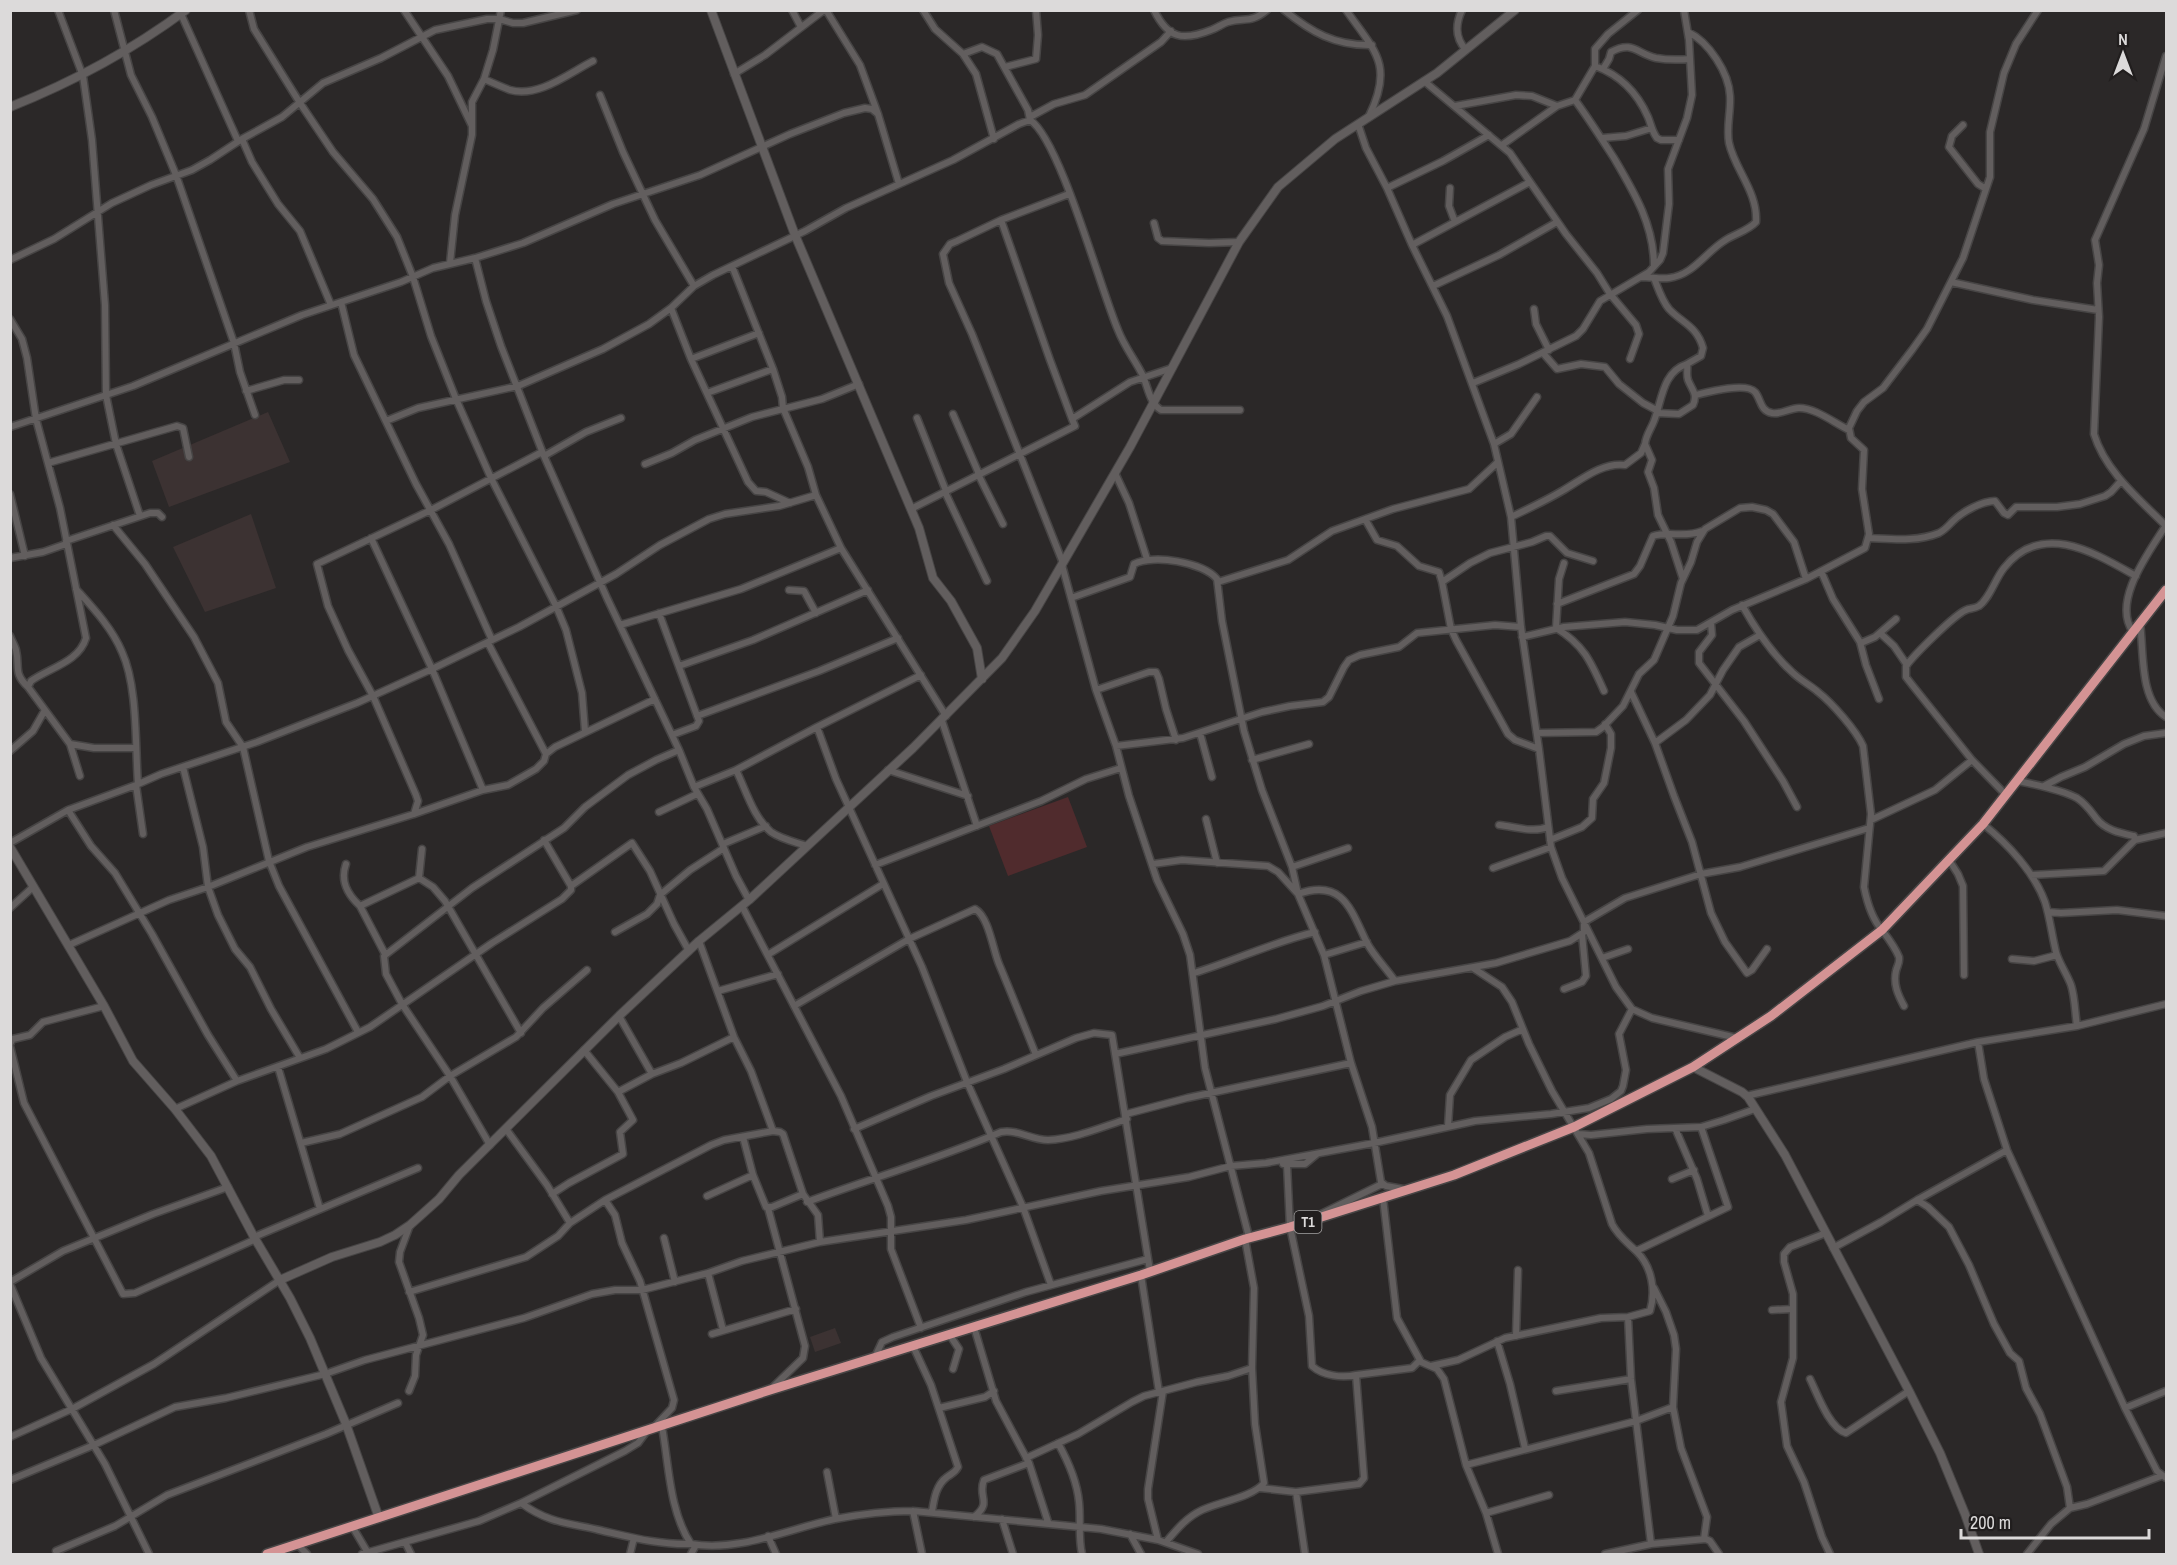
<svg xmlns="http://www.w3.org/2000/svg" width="2177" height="1565" font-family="'Archivo Narrow',sans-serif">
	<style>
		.built { fill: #3c3232 }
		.green { fill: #502b2d }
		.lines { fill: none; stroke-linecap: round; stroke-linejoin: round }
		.minor-casing { stroke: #474545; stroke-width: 9 }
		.tertiary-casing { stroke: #474545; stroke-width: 10 }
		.trunk-casing { stroke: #474545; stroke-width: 12 }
		.minor { stroke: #625e5e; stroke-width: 6 }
		.tertiary { stroke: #625e5e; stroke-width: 8 }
		.trunk { stroke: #d49394; stroke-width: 9 }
		.labels { text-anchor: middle; stroke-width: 6; stroke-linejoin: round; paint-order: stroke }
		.shield { fill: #211e1e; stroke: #a4a2a2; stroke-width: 1.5 }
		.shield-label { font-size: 14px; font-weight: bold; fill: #dcdada }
	</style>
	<rect width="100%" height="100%" fill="#2b2828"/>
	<path class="built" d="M268,412L290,462L169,507L152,461Z
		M251,514L276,588L205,612L173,547Z
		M835,1328L841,1343L815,1352L810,1337Z"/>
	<path class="green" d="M1068,797L1087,847L1008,876L989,826Z"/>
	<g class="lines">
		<g class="minor-casing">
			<path id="minor" d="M58,10L83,76L92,140L105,305L106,395L116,444L140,516
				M114,10L131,75L152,117L176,175L234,343L240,372L255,415
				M249,10L254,29L300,103L333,152L373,199L397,237L413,277L431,336L456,399L491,478L556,606L566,630L582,693L585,731
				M404,10L448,76L472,126
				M792,10L801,27
				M826,10L860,65L878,114L899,184
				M923,10L935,29L963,54L982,47L997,54L1028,110L1030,120
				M1154,10C1168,39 1183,41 1211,30C1217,28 1222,24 1228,22C1245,17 1250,24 1267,10
				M1284,10C1311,32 1335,46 1372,45
				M1346,10C1375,51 1394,65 1369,116
				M1462,10C1455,25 1455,38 1466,50
				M181,14L238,141
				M963,54L976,74L994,139
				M1595,66C1620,75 1637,92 1648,117C1651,124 1652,132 1657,138L1661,140H1679
				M1005,67L1036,59L1038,35L1036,10
				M1603,69L1609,59L1611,52C1633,40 1637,54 1656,58C1667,60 1678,60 1690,59
				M734,74L765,55L824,10
				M484,79C493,83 502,87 510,90C539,98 569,73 593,61
				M1424,81L1510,153L1566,234L1597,273L1610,294L1636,325L1639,334L1630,359
				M600,95L623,152L655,220L694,286
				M1575,100C1589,119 1601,138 1614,158C1634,192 1654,225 1654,266
				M1455,106L1516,95L1532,96L1557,106
				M1030,117L1054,104L1085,95L1161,42L1171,31
				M1358,124L1366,148L1387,188L1412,245L1447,316L1494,444L1511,517L1521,627L1539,749L1551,847L1562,878L1616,987L1632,1009L1652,1018L1737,1038
				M1963,125L1952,136L1949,147L1978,184L1986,189
				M1602,138L1626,136L1652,128
				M242,139L252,162L278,204L300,231L331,305
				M1502,145L1557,106L1575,100L1595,66V49L1608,34L1638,10
				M1387,188L1443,161L1489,135
				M1450,188L1449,206L1455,222
				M1001,220L1050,360L1072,419
				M1154,223L1158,238L1162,241L1209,243L1239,242
				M1412,245L1530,182
				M475,258L486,301L501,346L544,456L607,598L679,750L694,787L707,809L736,876L749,900
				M10,260L54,239L112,203L151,185L192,170L210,160L242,139L282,117L323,83L381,58L435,30L487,19H499L513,23H523L577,10
				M450,263L455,215L472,135V102L484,79L493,50L501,10
				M732,266L773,369L782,397L783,408L808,467L816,495
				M1641,277C1651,277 1660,279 1669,278C1693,275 1705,253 1724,241C1734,234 1748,231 1756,222C1758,192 1735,170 1729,143C1726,127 1731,112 1730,96C1729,73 1709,42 1688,32
				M1654,278C1658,288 1662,301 1669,309C1682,323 1697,326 1703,348L1701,356L1687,364C1688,370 1686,374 1688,380C1692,390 1698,394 1693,405L1679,414L1657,413
				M1951,282L2033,300L2098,310
				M1433,286L1499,255L1557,222
				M341,302L354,355L416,484L449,544L492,640
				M671,308L691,359L748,482L756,491L766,492L790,503
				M1534,309L1536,324L1549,350
				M10,319L22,339L27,358L36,419L60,508L86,638C79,662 49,668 31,681L28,687L45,710L33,731L10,751
				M1543,353L1557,369L1581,364L1605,367L1619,384L1643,403L1658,411
				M691,359L759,333
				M1473,383L1519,364L1576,336L1583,329L1600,301L1649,272L1660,260L1663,253L1669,204L1668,169L1687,118L1692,95L1689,40L1684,10
				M246,391L284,380H299
				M707,393L773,369
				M1696,395C1708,392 1746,382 1755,392C1761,399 1760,411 1772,413C1780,415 1790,408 1799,408C1816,408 1834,423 1849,430
				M953,414L979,474
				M917,418L946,491
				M386,421L418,408L518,386L603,349L649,324L671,308L694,286L713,275L805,231L846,208L953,160L1019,124L1030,120C1060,139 1101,291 1118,330C1124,346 1135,360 1142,374C1148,386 1149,403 1161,410H1240
				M10,427L133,386L302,315L401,282L433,268L475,258L523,243L613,204L700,175L790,134L844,113L865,108L872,109L878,114
				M1494,444L1511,434L1537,397
				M544,456L586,432L621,418
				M48,463L177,426L183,428L189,457
				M645,464L672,453L695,440L752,417L822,399L859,384
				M1115,473L1129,503L1147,559
				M978,474L1003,524
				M945,492L987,581
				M10,494L25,556
				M911,509L1075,426L1072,419L1130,382L1172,368
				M1511,517C1528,509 1545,501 1562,491C1581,480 1602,462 1625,465L1641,453L1645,444
				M1365,519L1377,540L1397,546L1419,566L1439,572L1442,582
				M113,525L145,564L194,637L218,683L226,722L243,747L269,861L279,886L358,1032
				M2166,526C2139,499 2105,471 2094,434L2099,317L2097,283L2099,265L2095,240L2144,129L2166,56
				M371,538L432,669L483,790
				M1869,538C1892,539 1917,542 1939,533C1945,530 1948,526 1953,521C1962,512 1982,501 1995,501L2004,513L2008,515L2016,507H2057L2080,504L2105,496L2111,492L2121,481
				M66,541L150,513H158L162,517
				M10,558L43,552L66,544
				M1063,563L972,334L949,283L943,254L950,244L957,241L1001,220L1069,194
				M1564,563L1559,579L1556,628C1584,645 1591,662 1604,691
				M1062,565L1096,690L1116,746L1129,796L1157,880L1183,934L1190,955L1205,1068L1249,1237
				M1821,571L1833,599L1860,642L1866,665L1879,699
				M1683,579L1671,542L1658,515L1654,488L1648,472L1652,460L1645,444C1646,435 1651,429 1654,421C1662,401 1662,372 1687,364
				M1218,582L1288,560L1332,531L1393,509L1469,489L1498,462
				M76,589C93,608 112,628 122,652C138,687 135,745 138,784
				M789,590L804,591L816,613
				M1071,598L1130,577L1134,564C1153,554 1203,562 1217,579L1222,621L1244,731L1262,790L1292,867L1298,894L1324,955L1351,1063L1372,1127L1381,1182L1386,1186L1403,1189
				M1557,604L1634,574L1640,566L1653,536C1669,531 1686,538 1702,531
				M1742,605C1756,630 1771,653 1792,672C1800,680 1810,685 1818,692C1832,703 1856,730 1863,746L1871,814L1864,887C1867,902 1872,919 1882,930C1888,938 1895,947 1899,957C1900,963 1897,966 1896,971C1893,984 1898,995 1904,1006
				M659,613L699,721L696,726L672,735
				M1711,623L1712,635L1699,652V663L1744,721L1783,781L1797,807
				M2140,623C2144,651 2139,700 2166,717
				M620,625L741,589L841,548
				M2133,632C2111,601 2150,551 2166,525
				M1880,633L1894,646L1907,665
				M10,636C12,641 15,646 16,650C20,667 13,673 28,687
				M1522,637L1564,627L1625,622L1655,625L1677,630H1697L1732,610L1806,579L1865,548L1869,534L1862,489L1864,450L1851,438L1849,428L1857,411L1864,402L1883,388L1912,350L1927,329L1963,258L1990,177V132L2004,73L2016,44L2038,10
				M488,643L546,754
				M1861,643L1875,637L1896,619
				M679,666L753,640L868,590
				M1096,690L1149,672H1156L1159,679L1166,709L1176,740
				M1631,692L1655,743L1674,796L1692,842L1711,913L1725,942L1747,973L1752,970L1767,949
				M45,710L70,744L80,776
				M697,716L819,671L898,638
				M942,721L977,826
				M817,727L836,779L922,967L967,1082L1023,1207L1051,1285
				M1200,733L1212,777
				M1537,733L1596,732L1603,727L1623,706L1639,674L1654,660L1673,616L1681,583L1691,562L1697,542L1705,529L1740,508L1752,507L1766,510L1773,514L1794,542L1806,579
				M1655,743L1686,720L1710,695L1723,670L1739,647L1760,635
				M70,744L94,748H135
				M1116,746L1183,738L1262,712L1290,706L1323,702L1329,697L1344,667L1349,660L1360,655L1399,647L1417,633L1495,625L1521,627
				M1539,749L1515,740L1508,734L1456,640L1451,629L1442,582L1470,563L1490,553L1532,542L1546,536H1550L1567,553L1593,561
				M1252,760L1309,744
				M183,767L203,847L208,887L218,915L235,949L250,967L271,1009L300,1058
				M736,770C746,790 753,817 771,832C781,839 795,842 807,846
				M888,770L968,796
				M2018,781C2033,784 2064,791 2077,798C2086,804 2090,810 2096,818C2105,830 2120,833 2134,836L2135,840
				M136,785L143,834
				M2044,786L2061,777L2085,767L2124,744L2144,736L2166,733
				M694,787L736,770L817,727L921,675
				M2006,795L1972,760L1913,686L1906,677V666C1914,655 1954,615 1966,610C1970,608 1974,609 1979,606C1990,598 1995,579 2004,568C2042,520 2095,553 2136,576
				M68,810L91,846L115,873L152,934L208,1035L237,1081
				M659,812L697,794
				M414,814L418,801L416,795L373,696L348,650L328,606L317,564L431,510L542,452
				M1206,819L1217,863
				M1871,820L1935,790L1972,760
				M1983,824C2008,844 2034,872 2045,902C2050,918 2052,936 2056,952C2059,963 2067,974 2071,985C2075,997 2075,1013 2077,1026
				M1499,825C1516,827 1533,833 1548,827
				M1550,840L1582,827L1592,818L1593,799L1604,783L1611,748V734L1605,724
				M10,843L68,810L136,785L161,774L257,742L357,703L432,669L519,627L616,574L660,545L709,519L725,514L779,506L816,495L841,548L946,716
				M723,844L766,826
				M1949,860L1958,874L1963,886L1964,975
				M346,864C340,881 347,894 360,906
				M1153,864L1182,860L1268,866L1278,872L1298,894C1343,878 1351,910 1367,943C1374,956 1386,968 1395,981
				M875,865L1041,801L1086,779L1121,768
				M1292,867L1348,848
				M1493,868L1551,847
				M2031,875L2104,871L2135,840L2166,833
				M419,878L422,849
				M571,886L632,843L650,871L674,924L689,951
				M742,906L841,1096L888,1206L891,1217V1249L921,1328
				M10,908L33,887
				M2048,912L2061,913L2117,910L2166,916
				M615,932L647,914L657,904L660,895L690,870L724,848
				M699,941L734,1037L751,1071L773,1131
				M69,945L169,900L208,887L307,847L414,814L483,790L508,785L536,769L544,761L546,754L555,747L655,699
				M385,954L360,906L419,878L433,887L445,901L521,1033
				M769,954L883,884
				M1324,955L1367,942
				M1602,958L1628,949
				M2012,959L2034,961L2057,955
				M1194,973C1234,961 1273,942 1315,932
				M1564,989L1582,982L1586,976L1582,934
				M718,991L778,974
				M794,1006L909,939L975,909C989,917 993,950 999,964C1012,995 1024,1025 1036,1055
				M619,1016L652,1074
				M1978,1042L1984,1079L2007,1150L2125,1408L2157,1471L2166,1478
				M10,1044L13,1039L30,1035L43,1022L104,1006
				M10,1046L24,1103L123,1294L135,1293L256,1239
				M1115,1054L1276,1019L1323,1006L1361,991L1395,981L1496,963L1570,941L1584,932V922L1625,898L1701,874L1740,867L1869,828
				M278,1067L320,1209
				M618,1092L652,1074L681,1063L734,1037
				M1746,1096L1978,1042L2077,1026L2166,1004
				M175,1109L237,1081L326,1049L370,1027L492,943L562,899L571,890V886L544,840
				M1126,1114L1187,1098L1351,1063
				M1448,1126L1450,1095L1471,1060L1505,1037L1523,1029
				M1675,1128L1697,1179L1708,1216
				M506,1129L547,1185L570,1223
				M854,1129L931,1096L1004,1069L1076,1038L1094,1033L1112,1035L1150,1271
				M1579,1134L1591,1135L1647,1129L1701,1127L1724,1120L1755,1109
				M743,1137L753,1175L766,1207H772L803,1194
				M301,1143L340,1134L422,1097L450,1076L516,1037L543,1008L587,970
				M490,1145L450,1076L402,1004L386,974L384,956L472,888L564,828L585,807L628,775L656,760L679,750
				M1283,1164H1305L1317,1154
				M1287,1165L1290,1227L1309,1316L1312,1366C1323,1376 1342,1378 1356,1375
				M1672,1179L1694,1170
				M552,1194L569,1183L623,1154L620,1132L633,1120L618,1092L584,1050
				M707,1196L753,1175
				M1383,1198L1397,1318L1421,1362L1437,1369L1444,1379L1466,1465L1486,1513L1498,1554
				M605,1200L615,1215L622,1243L640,1281L674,1400L672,1408L655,1426
				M1917,1200L1928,1207L1949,1227L1969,1265L1994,1324L2010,1353L2019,1361L2026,1388L2040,1414L2067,1487L2070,1508
				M807,1202C872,1178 938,1159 1001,1132C1018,1129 1031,1140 1048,1140C1074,1139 1102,1127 1127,1119
				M768,1208L805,1346L803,1358L773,1387
				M1321,1214L1382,1184
				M1826,1233L1790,1247L1784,1254V1262L1793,1294V1358L1781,1402L1787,1446L1804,1482L1822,1537L1830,1554
				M254,1237L418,1168
				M664,1238L675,1282
				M1833,1248L1881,1222L1917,1200L2007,1150
				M1636,1251L1728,1207L1701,1127
				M708,1273L723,1330
				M1141,1275L1159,1392
				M10,1282L63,1251L153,1214L228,1187
				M10,1284L41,1358L105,1464L149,1554
				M1654,1288L1666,1312L1674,1335L1676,1349L1673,1407L1681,1448L1707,1517L1704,1539
				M409,1292L526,1257L558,1236L570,1223L605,1200L711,1145L724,1140L773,1131L780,1132L783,1134L803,1194L818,1215L820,1242
				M1772,1310L1793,1309
				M974,1327L996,1401L1029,1463L1048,1522
				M712,1334L796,1309
				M949,1334L959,1349L953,1369
				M1516,1336L1518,1270
				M1497,1341L1510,1384L1525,1448
				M913,1346L931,1385L958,1467C955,1473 952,1473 947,1477C936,1485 934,1499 932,1512
				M875,1357L882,1342L893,1337L1026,1292L1148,1259
				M1431,1366L1458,1360L1505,1338L1601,1318L1628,1317L1650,1311C1656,1291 1652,1267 1637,1252C1628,1243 1618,1236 1612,1224L1589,1153L1552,1091L1529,1044L1512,1002L1502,987L1473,968
				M1810,1379C1817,1393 1829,1428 1846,1433L1909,1391
				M409,1391L415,1376L416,1355L423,1335L419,1318L399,1262L400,1252L410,1225
				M1556,1391L1631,1379
				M939,1408L985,1397L994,1391
				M2125,1408L2166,1391
				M662,1427C669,1464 669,1511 691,1544C740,1552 788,1529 835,1519C861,1514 888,1511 913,1511L1101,1529L1158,1540L1198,1554
				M10,1437L72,1409L154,1364L280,1280
				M1058,1443C1068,1461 1077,1481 1079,1502C1081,1520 1078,1537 1082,1554
				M1026,1458L1078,1434L1132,1402L1144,1396L1197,1382L1228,1376L1252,1368
				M1466,1465L1636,1421L1673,1407
				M827,1472L836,1519
				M10,1480L94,1445L175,1407L226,1398L325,1374L365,1360L524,1318L592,1294L615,1290H642L708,1273L742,1261L820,1242L966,1220L1101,1191L1189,1177L1231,1166L1266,1163L1374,1143L1475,1121L1551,1114L1589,1108L1611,1099L1621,1091L1623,1086L1626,1070L1619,1034L1632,1009
				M1260,1488L1296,1492L1359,1484L1364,1478L1356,1375L1412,1368L1420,1360
				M1296,1492L1305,1554
				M521,1503L625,1451L638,1443L647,1431
				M913,1511L922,1554
				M1486,1513L1549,1495
				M974,1517C993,1502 977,1497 984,1480L1029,1463
				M1002,1519L1013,1554
				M352,1526L368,1553
				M1130,1534L1141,1554
				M768,1536L776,1554
				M1158,1540L1148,1499V1489L1163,1391
				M405,1542L411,1554
				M1166,1542C1177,1529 1187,1517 1202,1510C1219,1502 1253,1497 1264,1483L1255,1424L1252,1368L1254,1288L1245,1239
				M1651,1544L1706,1539L1710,1541L1719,1554
				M298,1545L307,1554
				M56,1551L115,1526L167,1495L326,1434L398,1403
				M362,1554L479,1521L521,1503C548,1523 569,1523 599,1530C630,1537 659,1545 691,1544
				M630,1554L634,1538
				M691,1554L696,1545
				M1605,1554L1651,1544L1631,1379L1628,1317
				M2027,1554L2051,1524L2070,1508L2087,1504L2161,1476"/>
		</g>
		<g class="tertiary-casing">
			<path id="tertiary" d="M711,10L795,235L919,528L933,578L951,601L977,648L982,679
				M10,107C73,82 132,50 186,10
				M10,847L104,1006L133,1061L175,1109L211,1156L254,1237L290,1298L310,1338L346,1424L379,1518
				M1693,1067L1742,1092L1748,1097L1785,1155L1909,1391L1940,1453L1965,1514L1979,1554
				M280,1280L332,1257L380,1242L395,1235L410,1225L439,1199L459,1175L619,1016L699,941L749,900L913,748L1002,658L1035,611L1130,447L1239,242L1278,187L1335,139L1437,73L1515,10"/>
		</g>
		<g class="trunk-casing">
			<path id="trunk" d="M267,1554L770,1390L1141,1275L1245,1239L1290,1227L1454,1175L1574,1127L1693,1067L1771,1016L1882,930L1983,824L2166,590"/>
		</g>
		<use href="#minor" class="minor"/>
		<use href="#tertiary" class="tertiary"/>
		<use href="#trunk" class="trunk"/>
	</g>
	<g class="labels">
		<rect class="shield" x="1294.5" y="1211" width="27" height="22" rx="4.5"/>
		<g class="shield-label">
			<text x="1308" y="1227">T1</text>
		</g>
	</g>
	<rect width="2177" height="1565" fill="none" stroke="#dcdada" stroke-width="24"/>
	<g transform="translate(2123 54)" stroke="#211e1e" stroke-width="4.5" paint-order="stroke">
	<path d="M0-4.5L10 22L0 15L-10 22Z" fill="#dcdada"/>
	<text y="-9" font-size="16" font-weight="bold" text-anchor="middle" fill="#dcdada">N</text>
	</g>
	<path d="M1961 1529v9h188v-9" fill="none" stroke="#dcdada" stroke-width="3"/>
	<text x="1970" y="1529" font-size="18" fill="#dcdada" stroke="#211e1e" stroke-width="4.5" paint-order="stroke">200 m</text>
</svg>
